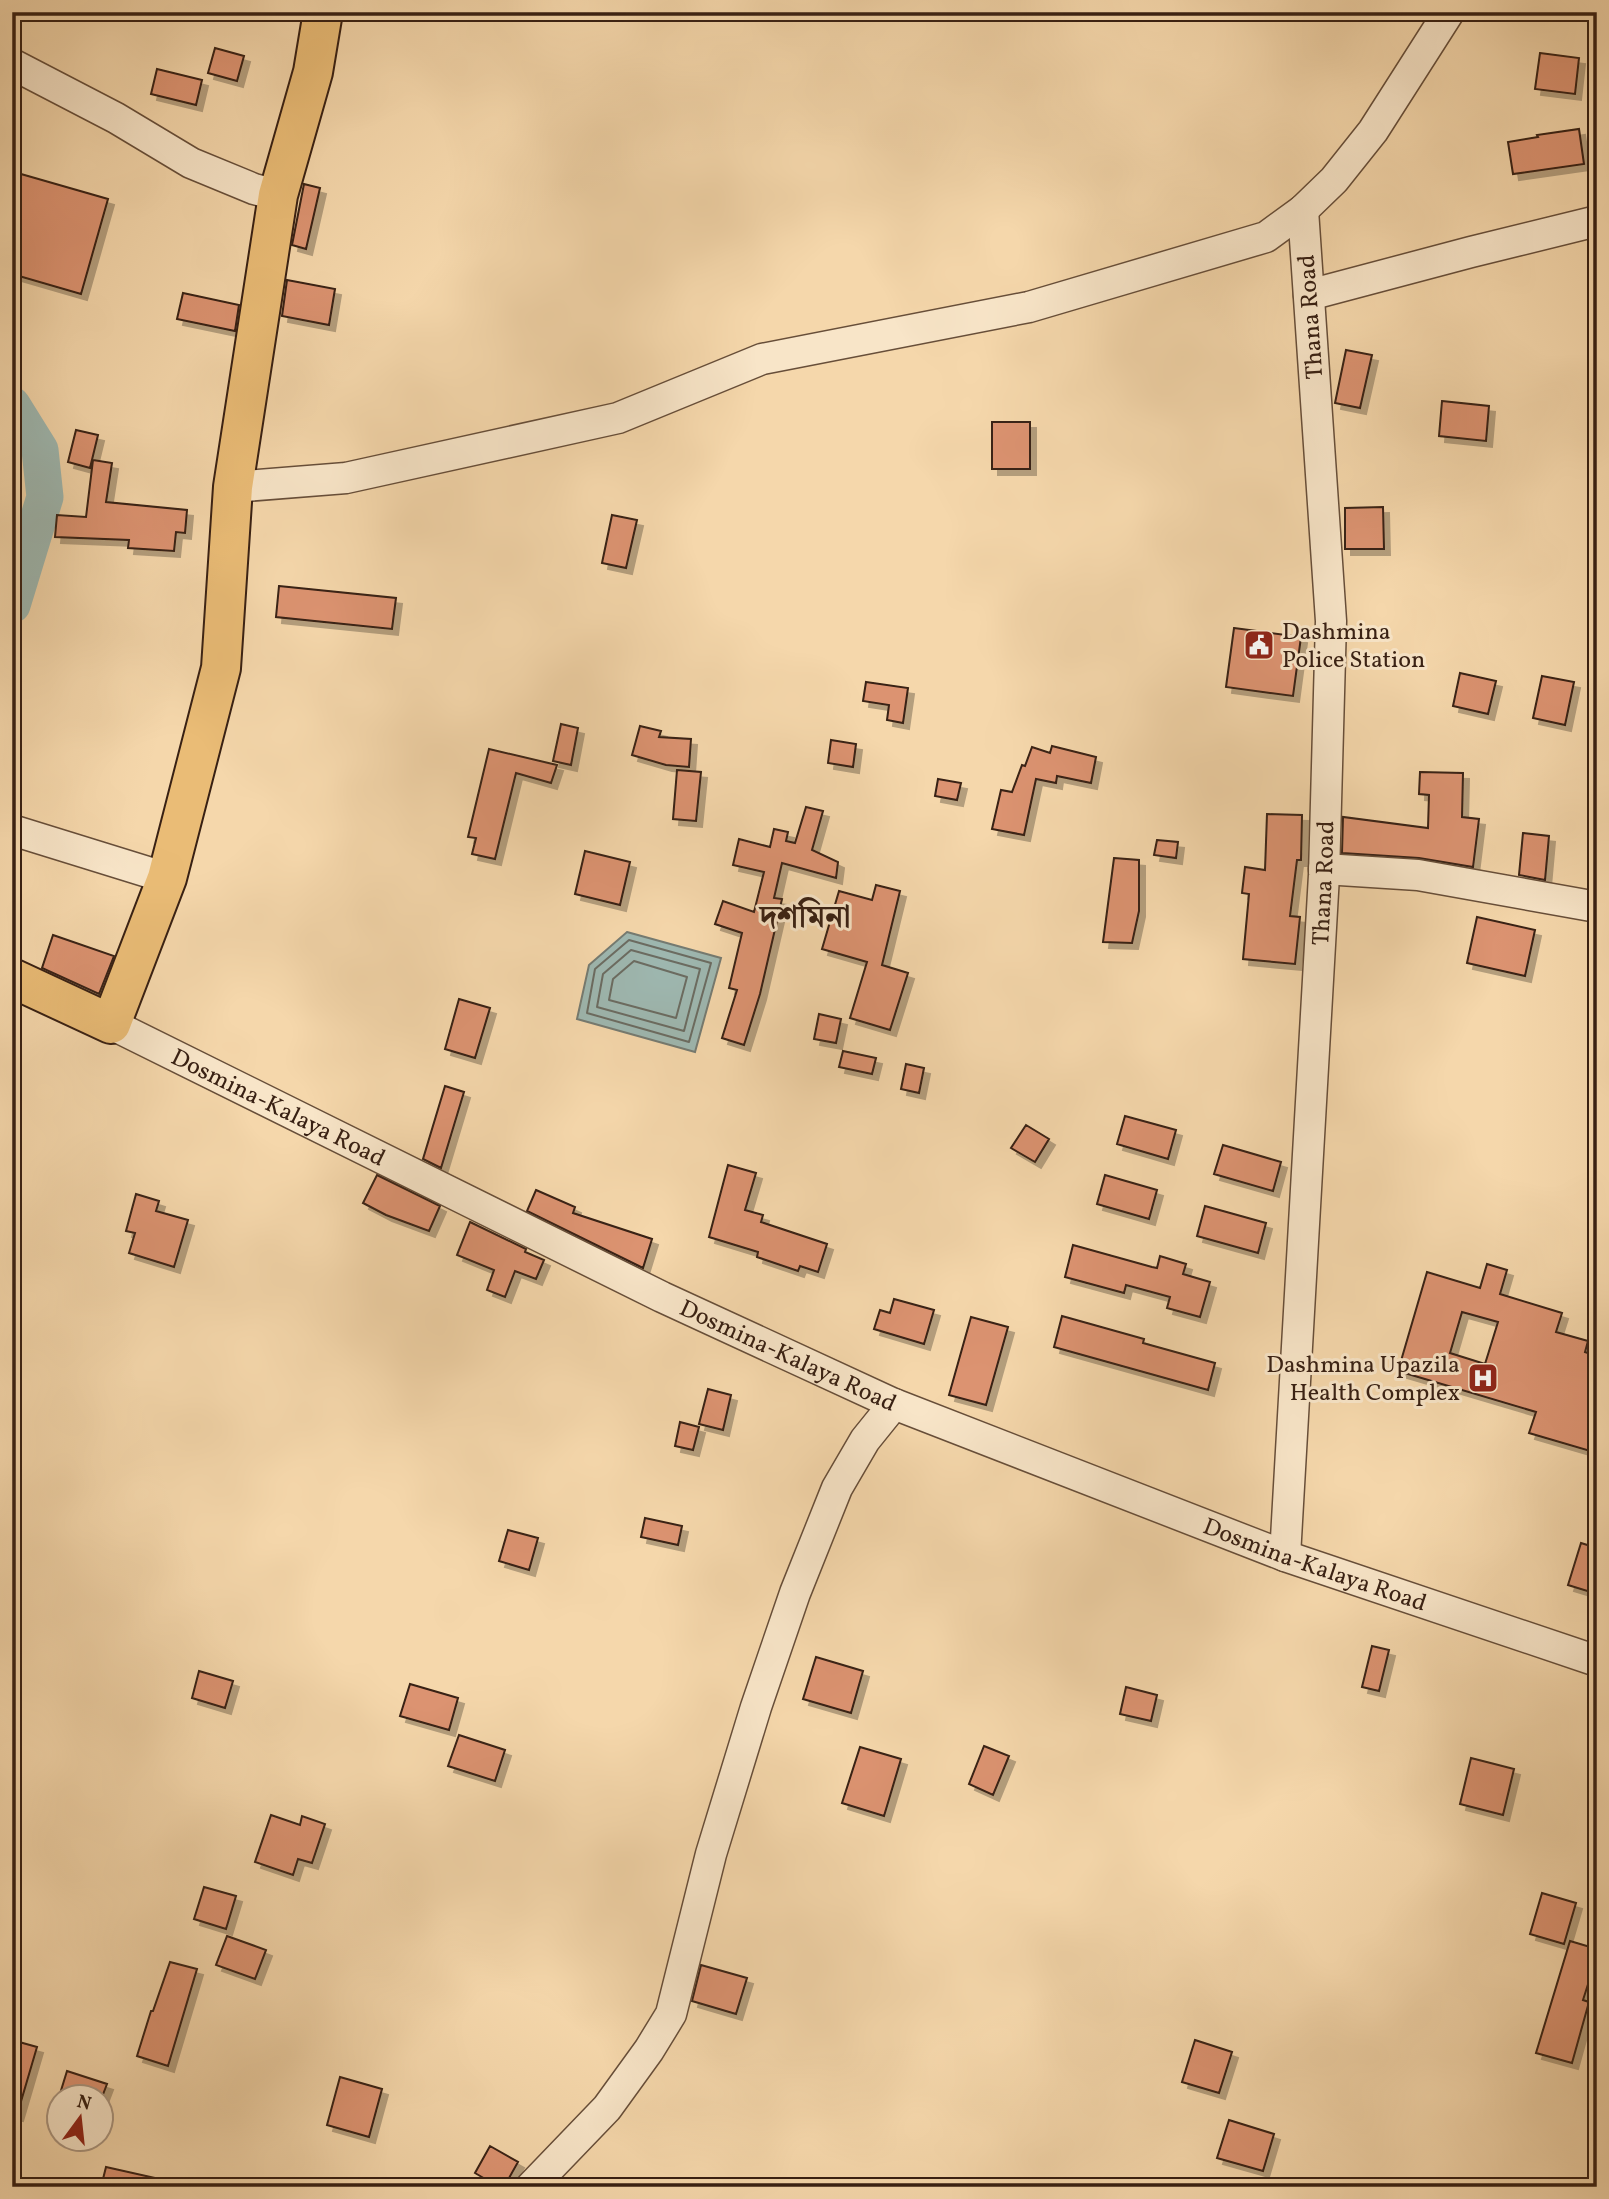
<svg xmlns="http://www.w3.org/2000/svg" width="1609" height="2199" font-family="Vollkorn,'Noto Serif Bengali',serif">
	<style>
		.water { fill: #9eb8b1; stroke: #757b72; stroke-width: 2 }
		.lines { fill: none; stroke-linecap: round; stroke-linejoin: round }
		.shore { stroke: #6b6c62; stroke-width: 2 }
		.river { stroke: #9eb8b1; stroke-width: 37 }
		.building { fill: #dc9371; stroke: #382013; stroke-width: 2; fill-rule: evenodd; filter: url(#shadow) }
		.minor-casing { stroke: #674e39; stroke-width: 33 }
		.major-casing { stroke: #382013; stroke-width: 42 }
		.minor { stroke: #f8e5c8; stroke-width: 30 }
		.major { stroke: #eabc76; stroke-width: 38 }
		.labels { text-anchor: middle; stroke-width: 6; stroke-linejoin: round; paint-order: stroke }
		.street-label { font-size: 24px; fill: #382013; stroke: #f8e5c8 }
		.poi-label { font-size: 24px; fill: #382013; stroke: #f8e5c8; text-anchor: start }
		.district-label { font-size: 32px; font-weight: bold; fill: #382013; stroke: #f8e5c8 }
	</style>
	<defs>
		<filter id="shadow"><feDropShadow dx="6" dy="6" stdDeviation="0" flood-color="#0004"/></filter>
	</defs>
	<rect width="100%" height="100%" fill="#f5d7ab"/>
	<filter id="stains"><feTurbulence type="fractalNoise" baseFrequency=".00286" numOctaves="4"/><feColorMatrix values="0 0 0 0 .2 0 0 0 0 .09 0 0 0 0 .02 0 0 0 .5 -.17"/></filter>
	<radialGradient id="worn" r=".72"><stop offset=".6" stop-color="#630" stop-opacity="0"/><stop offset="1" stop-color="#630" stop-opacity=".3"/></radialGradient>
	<path class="water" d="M627,932L721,958L695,1052L577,1019L589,965Z"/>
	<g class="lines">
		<path class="shore" d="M629,940L711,963L689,1042L587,1013L595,969Z
			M631,950L700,969L684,1031L597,1007L603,974Z
			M634,961L687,977L676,1018L609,1000L613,979Z"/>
		<path class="river" d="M12,405L40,450L45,497L12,605"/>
	</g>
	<path class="building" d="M215,48L244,56L237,81L208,73Z
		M1540,53L1579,58L1575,94L1535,89Z
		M157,69L202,80L196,105L151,94Z
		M1579,129L1584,164L1513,174L1508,142L1538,137L1537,135Z
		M21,174L108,199L81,294L12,274V208Z
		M304,184L320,188L306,249L292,245Z
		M287,280L335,289L329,325L282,316Z
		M183,293L239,305L235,331L177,319Z
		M1346,350L1372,355L1360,408L1335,403Z
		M1442,401L1489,406L1486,441L1439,436Z
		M992,422H1030V469H992Z
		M76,430L98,435L90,468L68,462Z
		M93,460L112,463L106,502L187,510L185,533L176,532L174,551L128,548L129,540L55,537L57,515L86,517Z
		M1383,507L1384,549H1345V508Z
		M612,515L637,520L626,568L602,563Z
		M279,586L396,598L392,629L276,617Z
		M1234,628L1301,637L1293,696L1226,687Z
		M1460,673L1496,681L1488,714L1453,706Z
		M1542,676L1574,682L1565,725L1533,718Z
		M866,682L908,688L903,723L887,720L889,705L863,701Z
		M561,724L578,728L571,765L553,761Z
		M640,726L661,731L659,737L691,739L689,767L666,765L632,755Z
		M831,740L856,744L853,767L828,763Z
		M1052,746L1096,757L1091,783L1057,776L1056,783L1036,779L1024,835L992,829L1001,790L1012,792L1022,765L1025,766L1032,747L1050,753Z
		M489,749L557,765L551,783L516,773L495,859L472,854L476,838L468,837Z
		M677,770L701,772L696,821L673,819Z
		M1420,772L1463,773L1462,817L1479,819L1473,867L1419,858L1342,853L1343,817L1428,828L1429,795L1419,794Z
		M938,779L961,783L957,800L935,796Z
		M806,807L823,811L812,850L838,862L836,878L782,863L774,898L782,899L760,994L744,1045L722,1038L737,990L729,988L742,933L715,924L723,901L754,912L764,872L733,865L739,839L770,847L774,829L788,832L786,841L795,843Z
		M1267,814L1302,815L1301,860H1297L1290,916L1300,917L1295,964L1243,959L1249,894L1242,893L1245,867L1265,870Z
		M1523,833L1549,836L1545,880L1519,875Z
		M1157,840L1178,842L1176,858L1154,855Z
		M585,851L630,862L620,905L575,894Z
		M1114,858L1139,860V911L1132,943L1103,942Z
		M876,885L900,891L882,965L908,973L890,1030L850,1018L867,962L822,949L839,891L872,900Z
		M1477,917L1535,930L1525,976L1467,963Z
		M53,935L114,956L99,994L42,968Z
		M459,999L490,1008L475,1058L445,1049Z
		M819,1014L841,1019L836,1043L814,1039Z
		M843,1051L876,1058L872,1074L839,1067Z
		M906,1064L924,1068L919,1093L901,1089Z
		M445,1086L464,1092L441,1168L423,1159Z
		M1125,1116L1176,1130L1168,1159L1117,1144Z
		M1026,1125L1049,1139L1035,1162L1011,1148Z
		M1223,1145L1281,1162L1273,1191L1214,1174Z
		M728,1165L756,1173L745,1210L763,1215L761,1222L827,1244L818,1272L800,1266L798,1271L757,1257L758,1252L709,1237Z
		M377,1175L440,1206L429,1231L386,1215L363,1203Z
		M1105,1175L1157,1190L1149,1219L1097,1204Z
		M536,1190L575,1207L573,1213L652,1239L643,1268L527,1211Z
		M136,1194L159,1201L156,1211L188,1220L174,1267L129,1253L135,1233L126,1231Z
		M1205,1206L1266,1223L1258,1253L1197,1236Z
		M470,1222L526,1249L525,1252L544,1260L536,1279L515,1271L505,1297L487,1290L494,1270L457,1255Z
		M1073,1245L1152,1267L1157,1268L1160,1256L1186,1264L1183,1274L1210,1282L1200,1317L1167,1308L1170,1297L1126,1285L1124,1293L1065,1277Z
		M1487,1264L1507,1270L1500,1294L1562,1313L1556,1332L1588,1341L1585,1352L1597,1356V1453L1529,1433L1536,1412L1398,1371L1427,1272L1480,1288ZM1462,1312L1498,1322L1485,1364L1450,1353Z
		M894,1299L934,1310L924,1344L874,1329L880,1310L890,1313Z
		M1062,1316L1144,1339L1143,1343L1215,1363L1208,1390L1054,1347Z
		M971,1317L1008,1327L986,1405L949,1395Z
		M708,1389L731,1395L723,1430L699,1424Z
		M680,1422L699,1427L693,1450L675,1446Z
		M645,1518L682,1526L678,1545L641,1537Z
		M508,1530L538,1538L529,1570L499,1561Z
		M1581,1543L1597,1548V1594L1568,1585Z
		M1372,1646L1389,1650L1379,1691L1362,1687Z
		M816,1657L863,1671L851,1713L803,1699Z
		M199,1671L233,1681L225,1708L192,1698Z
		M410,1684L458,1698L449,1730L400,1716Z
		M1126,1687L1157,1695L1151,1721L1120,1714Z
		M459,1735L505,1750L495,1781L448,1766Z
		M984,1746L1009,1756L993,1795L969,1784Z
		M860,1747L901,1759L884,1816L842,1803Z
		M1471,1758L1514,1769L1503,1815L1460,1804Z
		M271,1815L300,1825L302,1816L325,1824L312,1863L298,1859L293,1875L255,1862Z
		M204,1887L236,1896L226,1929L194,1919Z
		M1542,1893L1576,1903L1564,1944L1530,1934Z
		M227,1936L266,1950L255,1979L216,1965Z
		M1570,1941L1597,1949V1956L1583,2000L1589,2002L1572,2063L1536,2053Z
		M170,1962L197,1969L168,2066L137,2056L151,2011H153Z
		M701,1965L747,1978L736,2014L692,2001Z
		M12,2040L37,2047L17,2115L12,2114Z
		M1195,2040L1232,2052L1219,2093L1182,2082Z
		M67,2071L107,2084L102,2097H59Z
		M340,2077L382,2089L369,2137L327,2125Z
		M1229,2120L1274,2134L1263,2171L1217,2158Z
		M490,2146L518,2162L504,2187H499L475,2173Z
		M106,2167L164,2180L163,2187H101Z"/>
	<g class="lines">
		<g class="minor-casing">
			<g id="minor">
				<path d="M12,64L116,118L191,163L254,189L278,195"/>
				<path d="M1309,295L1471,252L1597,221"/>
				<path d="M233,487L346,478L618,418L762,359L1029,307L1266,237L1303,210L1334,180L1373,131L1449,12"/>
				<path d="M12,830L167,878"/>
				<path d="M1324,869L1418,875L1597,907"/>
				<path id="s1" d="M111,1024L662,1297L894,1404L1285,1556L1597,1661"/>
				<path id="s2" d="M1285,1556L1324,875L1331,621L1303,210"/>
				<path d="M531,2187L607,2108L649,2050L671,2014L711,1854L756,1707L795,1593L837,1488L865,1440L894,1404"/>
			</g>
		</g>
		<g class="major-casing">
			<path id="major" d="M12,978L111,1024L167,878L221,668L233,487L278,195L313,72L323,12"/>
		</g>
		<use href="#minor" class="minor"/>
		<use href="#major" class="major"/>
	</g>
	<defs>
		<g id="civic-square" transform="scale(1.575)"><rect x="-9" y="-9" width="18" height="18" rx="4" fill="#8f2418" stroke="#f8e5c8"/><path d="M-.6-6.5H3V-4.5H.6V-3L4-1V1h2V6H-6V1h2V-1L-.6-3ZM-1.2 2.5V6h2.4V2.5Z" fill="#fff"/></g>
		<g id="hospital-square" transform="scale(1.575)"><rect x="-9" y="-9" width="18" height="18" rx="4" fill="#8f2418" stroke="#f8e5c8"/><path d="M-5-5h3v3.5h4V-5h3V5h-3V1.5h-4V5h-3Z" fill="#fff"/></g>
	</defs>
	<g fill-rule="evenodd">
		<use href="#civic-square" x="1259" y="645"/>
		<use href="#hospital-square" x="1483" y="1378"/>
	</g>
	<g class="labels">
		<g class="street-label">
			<text transform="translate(1310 317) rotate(-94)" y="8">Thana Road</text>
			<text dy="8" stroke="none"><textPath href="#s2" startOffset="674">Thana Road</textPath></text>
			<text dy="8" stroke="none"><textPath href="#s1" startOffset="187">Dosmina-Kalaya Road</textPath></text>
			<text dy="8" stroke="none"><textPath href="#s1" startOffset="754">Dosmina-Kalaya Road</textPath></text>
			<text dy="8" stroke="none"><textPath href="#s1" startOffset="1321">Dosmina-Kalaya Road</textPath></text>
		</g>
		<g class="poi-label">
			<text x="1282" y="639">Dashmina<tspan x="1282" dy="28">Police Station</tspan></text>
			<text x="1460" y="1372" text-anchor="end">Dashmina Upazila<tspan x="1460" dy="28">Health Complex</tspan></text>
		</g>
		<g class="district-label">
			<text x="805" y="927">দশমিনা</text>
		</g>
	</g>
	<rect width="1609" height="2199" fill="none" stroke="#f5d7ab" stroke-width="42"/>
	<rect x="14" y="14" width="1581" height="2171" fill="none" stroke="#382013" stroke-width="3.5"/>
	<rect x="21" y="21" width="1567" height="2157" fill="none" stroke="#382013" stroke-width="2"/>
	<g transform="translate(80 2118) rotate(15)"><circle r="33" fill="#f8e5c8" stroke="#ab9680" stroke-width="2"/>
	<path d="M0-5L12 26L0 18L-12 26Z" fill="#8f2418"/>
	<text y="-10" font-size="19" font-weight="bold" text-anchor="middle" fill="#382013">N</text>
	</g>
	<rect width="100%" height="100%" filter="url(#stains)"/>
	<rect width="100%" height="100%" fill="url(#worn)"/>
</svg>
